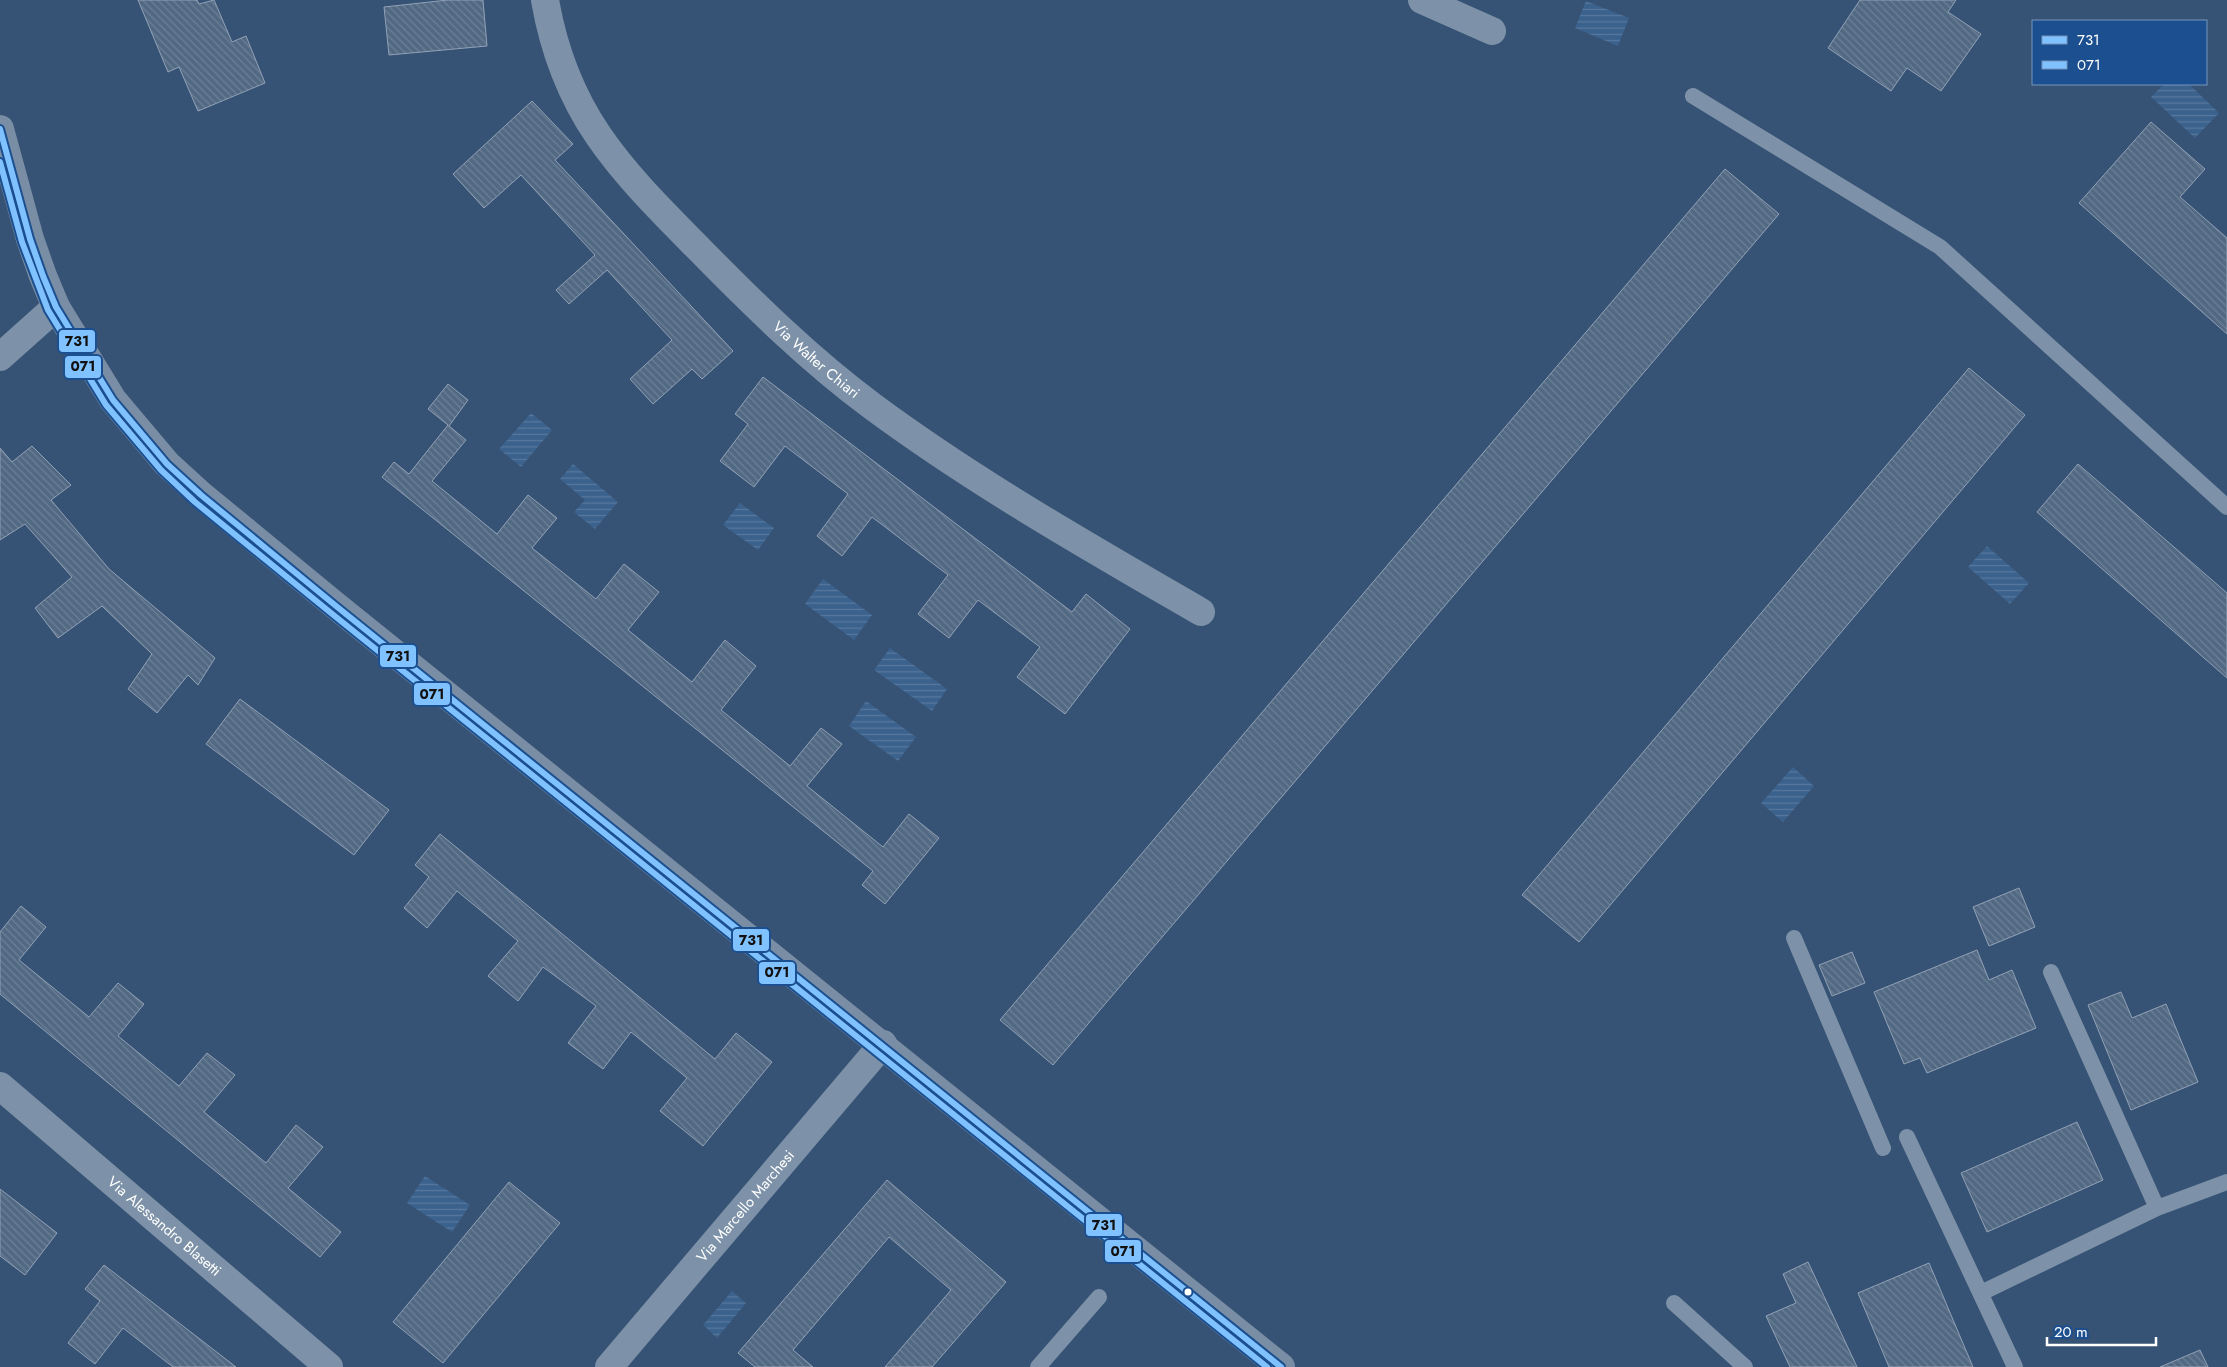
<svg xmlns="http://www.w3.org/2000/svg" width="2227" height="1367" font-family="Jost,sans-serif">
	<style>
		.water { fill: url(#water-rules) }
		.building { fill: url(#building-back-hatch); stroke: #92a2b6 }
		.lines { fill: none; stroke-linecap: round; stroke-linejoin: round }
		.lane { stroke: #7d92a8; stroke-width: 16 }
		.street { stroke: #7d92a8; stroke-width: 28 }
		.secondary { stroke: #798da4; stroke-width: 28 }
		.bus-1-casing { stroke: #1b4f8f; stroke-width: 10 }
		.bus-2-casing { stroke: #1b4f8f; stroke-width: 10 }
		.bus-1 { stroke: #80c2ff; stroke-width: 6 }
		.bus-2 { stroke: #80c2ff; stroke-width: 6 }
		.bus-dot { fill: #fff; stroke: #1b4f8f; stroke-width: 2 }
		.labels { text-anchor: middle; stroke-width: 4; stroke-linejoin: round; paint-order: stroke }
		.street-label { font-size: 15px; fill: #fff; stroke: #1b4f8f }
		.line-badge { stroke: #1b4f8f; stroke-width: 2 }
		.pale-badge-label { font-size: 14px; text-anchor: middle; font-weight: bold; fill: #111 }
	</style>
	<defs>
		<pattern id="water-rules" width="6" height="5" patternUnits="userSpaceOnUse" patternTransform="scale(1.25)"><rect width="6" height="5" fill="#3b618d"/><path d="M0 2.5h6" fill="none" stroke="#58799e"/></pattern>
		<pattern id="building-back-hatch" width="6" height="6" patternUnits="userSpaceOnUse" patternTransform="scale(1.25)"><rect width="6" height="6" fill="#526984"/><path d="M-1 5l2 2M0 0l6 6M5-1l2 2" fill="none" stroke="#6c8096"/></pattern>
	</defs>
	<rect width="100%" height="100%" fill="#365274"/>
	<path class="water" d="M1586,1L1629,18L1618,46L1575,28Z
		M2164,84H2189L2219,113L2195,138L2151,97Z
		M531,413L552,430L521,467L499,449Z
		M573,464L618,502L595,529L574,512L585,500L560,479Z
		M740,503L774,528L758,550L723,525Z
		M1987,546L2029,583L2010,604L1968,567Z
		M823,579L872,615L854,640L805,604Z
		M890,648L947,689L932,711L874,670Z
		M866,701L916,737L898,761L849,726Z
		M1793,767L1814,786L1783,822L1761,803Z
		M425,1176L470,1205L452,1232L407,1203Z
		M732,1291L746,1303L717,1338L703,1325Z"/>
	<path class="building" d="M138,0H197L199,4L214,0L232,42L246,36L265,83L198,111L179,67L168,72Z
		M448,0H483L487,46L389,55L384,7Z
		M1860,0H1956L1948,12L1981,34L1941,91L1907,68L1891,91L1828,48Z
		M532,101L573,144L555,160L733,351L702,379L692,369L653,404L630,379L672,340L607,270L569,304L556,290L595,255L521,175L484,208L453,174Z
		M2151,122L2205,169L2180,197L2227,238V334L2079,203Z
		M1725,169L1779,214L1053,1065L1000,1020Z
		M1969,368L2025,415L1579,942L1522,895Z
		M763,377L1072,612L1086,594L1130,629L1065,714L1017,677L1040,647L978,600L949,638L918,614L948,575L872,517L842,556L817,536L848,494L785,446L754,487L720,461L748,424L735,414Z
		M448,384L468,400L449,426L466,440L432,481L497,534L528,495L557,518L532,548L596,599L624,564L659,592L628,630L692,682L725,640L756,666L721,710L790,766L821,728L842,744L807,786L883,847L909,814L939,838L885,904L862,885L873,871L382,477L394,462L409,474L448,425L428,409Z
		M32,446L71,485L51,500L109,569L215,658L198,685L188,675L157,713L128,689L152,654L102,606L58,638L35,608L72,577L25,524L0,540V448L12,462Z
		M2078,464L2227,593V678L2037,512Z
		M240,699L389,810L354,855L206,744Z
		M440,834L715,1059L736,1033L772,1062L703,1146L660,1111L687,1078L631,1032L603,1069L568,1043L596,1006L543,967L518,1001L488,976L518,941L457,891L427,928L404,908L429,877L415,865Z
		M2019,888L2035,927L1989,946L1973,907Z
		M21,906L46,927L19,960L89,1017L118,983L144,1004L118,1036L179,1086L207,1053L235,1075L204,1112L266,1163L296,1125L323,1147L288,1188L341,1232L320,1257L0,994V932Z
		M1977,950L1989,980L2012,970L2036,1028L1927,1073L1920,1058L1904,1064L1874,992Z
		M1852,952L1865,983L1832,996L1819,965Z
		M2121,992L2132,1018L2166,1004L2198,1082L2131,1110L2088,1005Z
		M2077,1122L2103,1180L1987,1232L1961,1173Z
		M887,1180L1006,1282L932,1367H885L951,1290L889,1237L793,1350L813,1367H755L738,1353Z
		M509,1182L560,1223L443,1363L393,1322Z
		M0,1189L57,1233L25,1275L0,1256Z
		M1808,1262L1857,1367H1790L1766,1316L1796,1303L1783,1274Z
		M1929,1263L1973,1367H1889L1858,1293Z
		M104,1265L236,1367H173L123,1328L95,1364L68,1343L100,1301L85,1289Z
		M2200,1350L2208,1367H2160Z"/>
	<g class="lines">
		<path class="lane" d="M1693,96L1940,247L2227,507
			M1794,938L1883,1148
			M2051,972L2157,1208
			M1907,1137L2015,1367
			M1981,1293L2157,1208L2227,1182
			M1674,1303L1745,1367
			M1038,1367L1099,1297"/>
		<g class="street">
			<path id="s1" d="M545,0C565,116 621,170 700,250C754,305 810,360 872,406C976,483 1089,547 1201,612"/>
			<path d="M1422,0L1492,31"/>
			<path d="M0,357L56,307"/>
			<path id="s2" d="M0,1086L329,1367"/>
			<path id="s3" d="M609,1367L883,1044"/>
		</g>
		<path class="secondary" d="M0,129L30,239L43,276L56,307L113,400L167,464L201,495L336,606L1281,1367"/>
		<g class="bus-1-casing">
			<path id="bus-1" d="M0,129L30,239L43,276L56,307L113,400L167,464L201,495L336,606L1281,1367"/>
		</g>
		<g class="bus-2-casing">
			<path id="bus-2" d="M0,162L22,242L48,310L106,405L161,470L195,502L331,613L1267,1367"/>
		</g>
		<use href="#bus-1" class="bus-1"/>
		<use href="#bus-2" class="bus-2"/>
	</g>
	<circle class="bus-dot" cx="1188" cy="1292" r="4.5"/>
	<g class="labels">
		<g class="street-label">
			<text dy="5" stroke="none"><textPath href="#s1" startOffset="460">Via Walter Chiari</textPath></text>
			<text dy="5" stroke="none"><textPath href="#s3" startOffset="211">Via Marcello Marchesi</textPath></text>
			<text dy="5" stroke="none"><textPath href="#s2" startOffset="216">Via Alessandro Blasetti</textPath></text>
		</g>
	</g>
	<g class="line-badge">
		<rect x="58" y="329" width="38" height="24" rx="5" fill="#80c2ff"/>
		<rect x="64" y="355" width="38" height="24" rx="5" fill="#80c2ff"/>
		<rect x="379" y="644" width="38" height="24" rx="5" fill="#80c2ff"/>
		<rect x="413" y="682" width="38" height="24" rx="5" fill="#80c2ff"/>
		<rect x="732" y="928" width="38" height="24" rx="5" fill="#80c2ff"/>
		<rect x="758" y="961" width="38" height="24" rx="5" fill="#80c2ff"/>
		<rect x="1085" y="1213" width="38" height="24" rx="5" fill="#80c2ff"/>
		<rect x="1104" y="1239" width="38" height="24" rx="5" fill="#80c2ff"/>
	</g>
	<g class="pale-badge-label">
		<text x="77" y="346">731</text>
		<text x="83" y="371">071</text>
		<text x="398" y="661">731</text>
		<text x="432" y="699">071</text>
		<text x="751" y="945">731</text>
		<text x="777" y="977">071</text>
		<text x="1104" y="1230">731</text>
		<text x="1123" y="1256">071</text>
	</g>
	<rect x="2032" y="20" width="175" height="65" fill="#1b4f8f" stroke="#7695bc"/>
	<rect x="2042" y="36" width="25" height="8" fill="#80c2ff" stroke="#7695bc"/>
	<text x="2077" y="45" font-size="15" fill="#ffffff">731</text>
	<rect x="2042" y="61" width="25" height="8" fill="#80c2ff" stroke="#7695bc"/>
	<text x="2077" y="70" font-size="15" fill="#ffffff">071</text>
	<path d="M2047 1337v8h109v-8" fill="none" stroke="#ffffff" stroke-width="2.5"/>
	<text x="2054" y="1337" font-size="15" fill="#ffffff" stroke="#1b4f8f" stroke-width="4" paint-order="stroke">20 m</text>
</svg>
